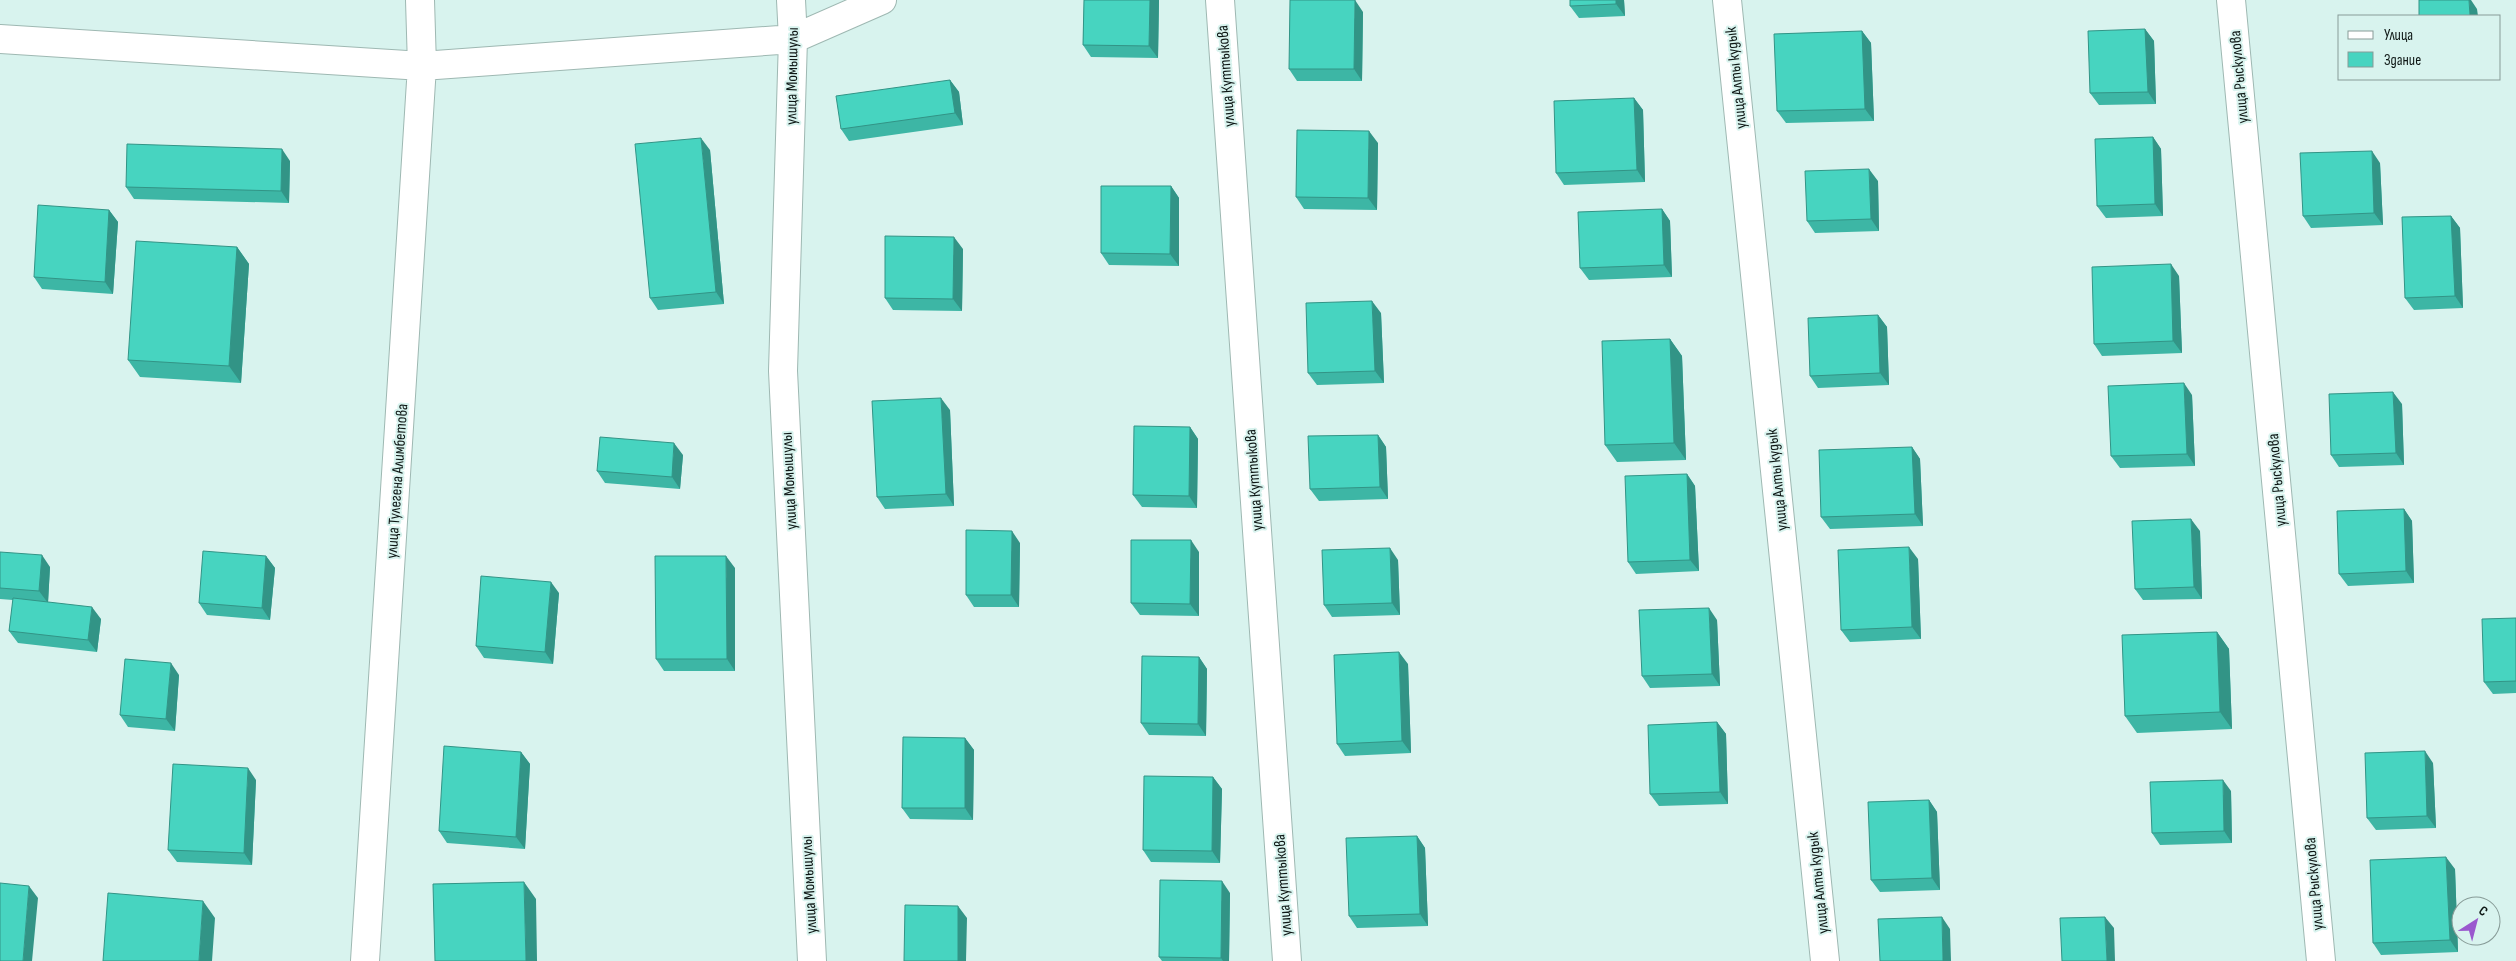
<svg xmlns="http://www.w3.org/2000/svg" width="2516" height="961" font-family="'Sofia Sans Condensed',sans-serif">
	<style>
		.lines { fill: none; stroke-linecap: round; stroke-linejoin: round }
		.minor-casing { stroke: #9eb8b2; stroke-width: 30 }
		.minor { stroke: #fff; stroke-width: 28 }
		.wall { fill: #3db6a5 }
		.shaded-wall { fill: #329486 }
		.building { fill: #47d4c0; stroke: #329486 }
		.labels { text-anchor: middle; stroke-width: 4; stroke-linejoin: round; paint-order: stroke }
		.street-label { font-size: 16px; fill: #0e1715; stroke: #d8f3ee }
	</style>
	<rect width="100%" height="100%" fill="#d8f3ee"/>
	<g class="lines">
		<g class="minor-casing">
			<path id="minor" d="M791,0L793,39L783,371L812,961
				M1220,0L1287,961
				M1727,0L1825,961
				M2231,0L2321,961
				M0,39L422,66L793,39L882,0
				M365,961L422,66L420,0"/>
		</g>
		<use href="#minor" class="minor"/>
	</g>
	<path class="wall" d="M1084,0H1159L1158,58L1091,57L1083,45Z
		M1624,0L1625,16L1579,18L1570,6Z
		M1363,12L1362,81H1297L1289,69Z
		M2145,29L2154,41L2156,104L2099,105L2090,93Z
		M1862,31L1871,43L1874,121L1786,123L1777,111Z
		M950,80L959,92L963,125L849,141L841,129Z
		M1634,98L1643,110L1645,182L1564,185L1556,173Z
		M2153,137L2161,149L2163,216L2106,218L2097,206Z
		M1378,143L1377,210L1304,209L1296,197Z
		M710,150L724,304L658,310L650,298Z
		M290,161L289,203L134,199L126,187Z
		M2380,163L2383,225L2311,228L2303,216Z
		M1878,181L1879,231L1815,233L1807,221Z
		M1171,186L1179,198V266L1109,265L1101,253Z
		M1662,209L1670,221L1672,277L1589,280L1580,268Z
		M109,210L118,222L113,294L42,289L34,277Z
		M2451,216L2460,228L2463,308L2414,310L2405,298Z
		M237,247L249,264L241,383L140,377L128,360Z
		M963,249L962,311L893,310L885,298Z
		M2179,276L2182,353L2102,356L2094,344Z
		M1381,313L1384,383L1317,385L1308,373Z
		M1878,315L1887,327L1889,385L1818,388L1810,376Z
		M1670,339L1682,356L1686,460L1617,462L1605,445Z
		M2192,395L2195,466L2120,468L2111,456Z
		M2402,404L2404,465L2339,467L2331,455Z
		M950,410L954,506L885,509L877,497Z
		M1190,427L1198,439L1197,508L1142,507L1133,495Z
		M1378,435L1386,447L1388,499L1319,501L1310,489Z
		M1912,447L1920,459L1923,526L1830,529L1821,517Z
		M683,455L680,489L605,483L597,471Z
		M1687,474L1695,486L1699,571L1636,574L1628,562Z
		M2404,509L2412,521L2414,583L2348,586L2339,574Z
		M2200,531L2202,599L2143,600L2135,589Z
		M1020,543L1019,607H974L966,595Z
		M0,552L50,567L48,602L101,619L97,652L18,643L9,631L13,600L0,599Z
		M1199,552V616L1140,615L1131,603Z
		M266,556L275,568L270,620L207,615L199,603Z
		M1918,559L1921,639L1850,642L1841,630Z
		M1398,560L1400,615L1332,617L1324,605Z
		M735,568V671H664L656,659Z
		M559,593L553,664L484,658L476,646Z
		M2516,618V693L2493,694L2484,682Z
		M1717,620L1720,686L1650,688L1642,676Z
		M2217,632L2229,649L2232,729L2137,733L2125,716Z
		M1199,657L1207,669L1206,736L1149,735L1141,723Z
		M1408,664L1411,753L1345,756L1337,744Z
		M179,675L175,731L128,727L120,715Z
		M1717,722L1726,734L1728,804L1659,806L1650,794Z
		M965,738L974,750L973,820L910,819L902,808Z
		M521,752L530,764L525,849L447,843L439,831Z
		M2433,763L2436,828L2376,830L2367,818Z
		M1213,777L1222,789L1220,863L1151,862L1143,850Z
		M256,780L252,865L177,862L168,850Z
		M2231,791L2232,843L2160,845L2152,833Z
		M1929,800L1937,812L1940,890L1880,892L1871,880Z
		M1417,836L1425,848L1428,926L1357,928L1349,916Z
		M2455,869L2458,952L2381,955L2373,943Z
		M1230,893L1229,961H1162L1159,957Z"/>
	<path class="shaded-wall" d="M1150,0H1159L1158,58L1149,46Z
		M1355,0L1363,12L1362,81L1354,69Z
		M1616,0H1624L1625,16L1616,4Z
		M2469,0H2471L2477,9L2478,16H2470Z
		M2145,29L2154,41L2156,104L2148,92Z
		M1862,31L1871,43L1874,121L1865,109Z
		M950,80L959,92L963,125L955,113Z
		M1634,98L1643,110L1645,182L1637,170Z
		M1369,131L1378,143L1377,210L1368,198Z
		M2153,137L2161,149L2163,216L2155,204Z
		M701,138L710,150L724,304L716,292Z
		M282,149L290,161L289,203L281,191Z
		M2372,151L2380,163L2383,225L2374,213Z
		M1869,169L1878,181L1879,231L1871,219Z
		M1171,186L1179,198V266L1170,254Z
		M1662,209L1670,221L1672,277L1664,265Z
		M109,210L118,222L113,294L105,282Z
		M2451,216L2460,228L2463,308L2455,296Z
		M954,237L963,249L962,311L953,299Z
		M237,247L249,264L241,383L229,366Z
		M2171,264L2179,276L2182,353L2173,341Z
		M1372,301L1381,313L1384,383L1375,371Z
		M1878,315L1887,327L1889,385L1880,373Z
		M1670,339L1682,356L1686,460L1674,443Z
		M2184,383L2192,395L2195,466L2187,454Z
		M2393,392L2402,404L2404,465L2396,453Z
		M941,398L950,410L954,506L946,494Z
		M1190,427L1198,439L1197,508L1189,496Z
		M1378,435L1386,447L1388,499L1380,487Z
		M674,443L683,455L680,489L672,477Z
		M1912,447L1920,459L1923,526L1915,514Z
		M1687,474L1695,486L1699,571L1690,560Z
		M2404,509L2412,521L2414,583L2406,571Z
		M2191,519L2200,531L2202,599L2194,587Z
		M1012,531L1020,543L1019,607L1011,595Z
		M1191,540L1199,552V616L1190,604Z
		M1909,547L1918,559L1921,639L1912,627Z
		M1390,548L1398,560L1400,615L1392,603Z
		M42,555L50,567L48,603L39,591Z
		M266,556L275,568L270,620L262,608Z
		M726,556L735,568V671L727,659Z
		M551,582L559,593L553,664L545,652Z
		M92,607L101,619L97,652L88,640Z
		M1709,608L1717,620L1720,686L1712,674Z
		M2217,632L2229,649L2232,729L2220,712Z
		M1399,652L1408,664L1411,753L1402,741Z
		M1199,657L1207,669L1206,736L1198,724Z
		M171,663L179,675L175,731L166,719Z
		M1717,722L1726,734L1728,804L1720,792Z
		M965,738L974,750L973,820L965,808Z
		M2425,751L2433,763L2436,828L2427,816Z
		M521,752L530,764L525,849L516,837Z
		M248,768L256,780L252,865L244,853Z
		M1213,777L1222,789L1220,863L1212,851Z
		M2223,780L2231,791L2232,843L2224,831Z
		M1929,800L1937,812L1940,890L1932,878Z
		M1417,836L1425,848L1428,926L1420,914Z
		M2446,857L2455,869L2458,952L2450,940Z
		M1222,881L1230,893L1229,961H1223L1221,958Z
		M524,882L536,899L537,961H526Z
		M29,886L38,898L32,961H23Z
		M203,901L215,918L212,961H199Z
		M958,906L967,918L966,961H958Z
		M1942,917L1950,929L1951,961H1943Z
		M2105,917L2114,928L2115,961H2107Z"/>
	<path class="building" d="M1084,0H1150L1149,46L1083,45Z
		M1290,0H1355L1354,69H1289Z
		M1570,0H1616V4L1570,6Z
		M2419,0H2469L2470,16H2419Z
		M2145,29L2148,92L2090,93L2088,31Z
		M1862,31L1865,109L1777,111L1774,34Z
		M950,80L955,113L841,129L836,96Z
		M1634,98L1637,170L1556,173L1554,101Z
		M1297,130L1369,131L1368,198L1296,197Z
		M2153,137L2155,204L2097,206L2095,139Z
		M701,138L716,292L650,298L635,144Z
		M127,144L282,149L281,191L126,187Z
		M2372,151L2374,213L2303,216L2300,153Z
		M1869,169L1871,219L1807,221L1805,171Z
		M1101,186H1171L1170,254L1101,253Z
		M38,205L109,210L105,282L34,277Z
		M1662,209L1664,265L1580,268L1578,212Z
		M2451,216L2455,296L2405,298L2402,217Z
		M885,236L954,237L953,299L885,298Z
		M136,241L237,247L229,366L128,360Z
		M2171,264L2173,341L2094,344L2092,267Z
		M1372,301L1375,371L1308,373L1306,303Z
		M1878,315L1880,373L1810,376L1808,318Z
		M1670,339L1674,443L1605,445L1602,341Z
		M2184,383L2187,454L2111,456L2108,386Z
		M2393,392L2396,453L2331,455L2329,394Z
		M941,398L946,494L877,497L872,401Z
		M1134,426L1190,427L1189,496L1133,495Z
		M1378,435L1380,487L1310,489L1308,436Z
		M600,437L674,443L672,477L597,471Z
		M1912,447L1915,514L1821,517L1819,450Z
		M1687,474L1690,560L1628,562L1625,476Z
		M2404,509L2406,571L2339,574L2337,511Z
		M2191,519L2194,587L2135,589L2132,521Z
		M966,530L1012,531L1011,595H966Z
		M1131,540H1191L1190,604L1131,603Z
		M1909,547L1912,627L1841,630L1838,550Z
		M1390,548L1392,603L1324,605L1322,550Z
		M203,551L266,556L262,608L199,603Z
		M0,552L42,555L39,591L0,588Z
		M655,556H726L727,659H656Z
		M481,576L551,582L545,652L476,646Z
		M13,598L92,607L88,640L9,631Z
		M1709,608L1712,674L1642,676L1639,610Z
		M2516,618V681L2484,682L2482,619Z
		M2217,632L2220,712L2125,716L2122,635Z
		M1399,652L1402,741L1337,744L1334,655Z
		M1142,656L1199,657L1198,724L1141,723Z
		M125,659L171,663L166,719L120,715Z
		M1717,722L1720,792L1650,794L1648,725Z
		M903,737L965,738V808H902Z
		M444,746L521,752L516,837L439,831Z
		M2425,751L2427,816L2367,818L2365,753Z
		M173,764L248,768L244,853L168,850Z
		M1144,776L1213,777L1212,851L1143,850Z
		M2223,780L2224,831L2152,833L2150,782Z
		M1929,800L1932,878L1871,880L1868,802Z
		M1417,836L1420,914L1349,916L1346,838Z
		M2446,857L2450,940L2373,943L2370,860Z
		M1160,880L1222,881L1221,958L1159,957Z
		M524,882L526,961H435L433,884Z
		M0,883L29,886L23,961H0Z
		M108,893L203,901L199,961H103Z
		M905,905L958,906V961H904Z
		M1942,917L1943,961H1880L1878,919Z
		M2105,917L2107,961H2062L2060,918Z"/>
	<g class="labels">
		<g class="street-label">
			<text transform="translate(791 76) rotate(-89)" y="6">улица Момышулы</text>
			<text transform="translate(1225 76) rotate(-94)" y="6">улица Куттыкова</text>
			<text transform="translate(2238 77) rotate(-95)" y="6">улица Рыскулова</text>
			<text transform="translate(1735 78) rotate(-96)" y="6">улица Алты кудык</text>
			<text transform="translate(1253 480) rotate(-94)" y="6">улица Куттыкова</text>
			<text transform="translate(1776 480) rotate(-96)" y="6">улица Алты кудык</text>
			<text transform="translate(2276 480) rotate(-95)" y="6">улица Рыскулова</text>
			<text transform="translate(396 481) rotate(-86)" y="6">улица Тулегена Алимбетова</text>
			<text transform="translate(788 481) rotate(-93)" y="6">улица Момышулы</text>
			<text transform="translate(1817 883) rotate(-96)" y="6">улица Алты кудык</text>
			<text transform="translate(2313 884) rotate(-95)" y="6">улица Рыскулова</text>
			<text transform="translate(808 885) rotate(-93)" y="6">улица Момышулы</text>
			<text transform="translate(1282 885) rotate(-94)" y="6">улица Куттыкова</text>
		</g>
	</g>
	<rect x="2338" y="15" width="162" height="65" fill="#d8f3ee" stroke="#879b97"/>
	<rect x="2348" y="31" width="25" height="8" fill="#ffffff" stroke="#879b97"/>
	<text x="2384" y="40" font-size="15" fill="#0e1715">Улица</text>
	<rect x="2348" y="52" width="25" height="15" fill="#47d4c0" stroke="#879b97"/>
	<text x="2384" y="65" font-size="15" fill="#0e1715">Здание</text>
	<g transform="translate(2476 921) rotate(36)"><circle r="24" fill="#d8f3ee" stroke="#879b97"/>
	<path d="M0-4L9 19L0 12L-9 19Z" fill="#9a58ce"/>
	<text y="-8" font-size="14" font-weight="bold" text-anchor="middle" fill="#0e1715">С</text>
	</g>
</svg>
